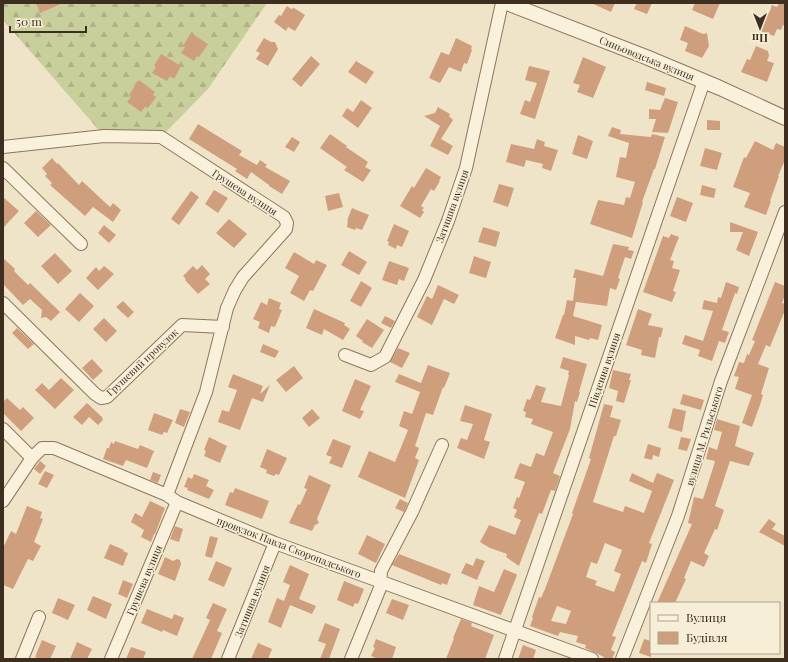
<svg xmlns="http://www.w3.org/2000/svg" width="788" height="662" font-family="'Playfair Display',serif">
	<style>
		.forest { fill: url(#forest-firs) }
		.building { fill: #cf9f7d; fill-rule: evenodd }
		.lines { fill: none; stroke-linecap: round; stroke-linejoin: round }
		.minor-casing { stroke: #8d765c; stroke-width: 14 }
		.tertiary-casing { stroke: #8d765c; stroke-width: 16 }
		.minor { stroke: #faf1dc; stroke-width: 12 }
		.tertiary { stroke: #faf1dc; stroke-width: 14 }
		.labels { text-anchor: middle; stroke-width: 3; stroke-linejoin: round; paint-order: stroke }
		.street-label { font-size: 10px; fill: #3d2e20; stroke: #f7eed8 }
	</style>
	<defs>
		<pattern id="forest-firs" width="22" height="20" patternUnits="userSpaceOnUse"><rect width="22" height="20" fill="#c9cf9b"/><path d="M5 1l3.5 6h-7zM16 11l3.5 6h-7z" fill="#aeb285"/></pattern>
	</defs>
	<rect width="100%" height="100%" fill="#f0e4c8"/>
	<path class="forest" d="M3,3H267L208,89L161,137L104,136L3,20Z"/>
	<path class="building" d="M36,3H63L40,13Z
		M591,3H615L611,12Z
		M637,3H652L647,14L634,9Z
		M695,3H720L713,19L692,10Z
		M779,3H785V26L783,25L781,30L777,29L774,36L760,31L768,12L769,13L772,5L777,7Z
		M287,6L291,9L294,8L305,15L295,31L288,27L286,31L274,22L279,15L281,16Z
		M685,26L703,34L707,33L709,46L702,58L685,51L688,43L680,40Z
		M191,33L208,44L199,57L197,56L194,61L181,53L185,47L183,46Z
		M264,38L271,42H275L278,49L268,66L256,59L260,53L256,51Z
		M456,38L472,46L471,49L472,50L467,64L464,63L461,72L449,67L440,83L429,78L441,52L449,55Z
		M756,46L768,51L769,56L767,61L774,63L767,82L741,72L747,59L750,60Z
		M161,54L181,66L174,79L170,76L167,81L152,73L156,67L154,66Z
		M311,56L320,64L301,87L292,79Z
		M583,57L606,67L593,98L577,92L580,85L573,83Z
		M356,61L374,72L366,84L348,72Z
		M529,66L550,71L535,119L520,114L525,100L530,102L537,83L525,80Z
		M139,80L155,92L153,95L156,97L148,108L145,107L141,112L127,102L131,97L129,95Z
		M647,82L666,88L664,96L645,90Z
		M665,98L678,102L668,133L652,132L656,119H649V109L660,110Z
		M361,100L372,108L358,128L342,116L347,108L353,112Z
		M438,107L450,114L449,116L453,120L441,139L453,146L448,155L430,146L440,126L424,116L435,113Z
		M707,120L720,121V130H707Z
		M198,124L242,151L239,155L257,165L260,160L267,165L265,167L290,181L282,194L269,186V185L251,172L247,179L235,171L237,169L189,139Z
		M612,127L621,130L620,134L651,137L652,134L665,137L655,169H654L642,202H643L632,238L590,224L598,200L624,205L626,197L630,198L635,182L616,177L620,157L626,158L629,143L608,136Z
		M330,134L347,146L346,147L368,162L365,167L371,170L363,182L344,170L347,167L320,148Z
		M578,135L593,141L587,159L572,154Z
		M292,137L300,142L294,152L285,147Z
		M537,139L545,142L544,146L558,150L551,171L542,168L543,164L526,160L524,167L506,162L511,144L534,149Z
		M755,141L773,150L776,143L785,147V160L778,176H779L770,201H771L766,215L744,207L750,193L733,187L744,157L746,158Z
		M705,148L722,153L717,170L700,166Z
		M52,158L57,164L58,163L79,185L82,181L110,207L113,203L121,210L113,222L93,207L85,216L50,185L52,183L45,176L47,174L42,168Z
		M426,168L441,177L439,181H440L434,191L431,189L421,206L424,208L422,210L424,212L420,218L400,206L412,186L414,188Z
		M499,184L514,188L508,207L493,202Z
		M702,185L716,189L714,198L700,195Z
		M214,190L228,198L218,213L205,204Z
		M191,191L199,197L179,225L171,219Z
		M339,193L343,207L328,211L325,196Z
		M3,197L19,211L3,228Z
		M677,197L693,203L686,222L670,216Z
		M352,208L369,215L362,230L356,228L355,230L347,227L348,218Z
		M36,211L51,225L38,237L24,223Z
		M229,219L247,234L234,248L216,233Z
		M730,222L758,232L749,256L736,250L743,232H730Z
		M394,224L409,231L402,247L397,245L396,249L388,245L389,242L387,241Z
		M104,225L116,235L109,243L98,233Z
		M483,227L500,232L496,247L478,242Z
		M671,234L679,237L670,260L674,261L672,268L680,270L673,291L676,292L672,302L643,292L663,236L669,238Z
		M613,244L629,247L628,250L634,251L631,259L625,257L618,278L620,279L616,290L610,288L607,306L576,302L573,316L602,325L598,340L590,338L589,340L575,336V345L555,338L563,315H564L567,300L573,301L576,278H573L575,269L603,276L605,270Z
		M349,251L367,262L359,275L341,265Z
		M294,252L314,264L316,260L327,265L313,291L310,290L304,301L290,293L299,276L285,268Z
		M55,253L72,271L58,284L41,266Z
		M474,256L491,262L486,278L469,273Z
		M3,258L15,269L14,271L28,285L30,283L60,312L51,321L46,317L41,318L42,310L30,299L23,305L3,284Z
		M389,261L409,268L404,281L399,279L397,285L382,280Z
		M202,265L210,274L205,279L210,284L198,294L185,280L186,279L183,276L193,266L197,270Z
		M104,266L114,274L98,290L86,278L96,267L99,271Z
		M361,281L372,288L361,307L350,301Z
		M726,282L739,287L737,294L735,293L722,330L729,332L725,343L719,341L712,361L698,356L700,350L682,344L685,335L703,341L713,311L702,309L704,300L717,303L718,297L721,298Z
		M775,282L785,286V295L782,303L785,304V310L770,347L766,345L758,364L769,368L761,394L763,395L760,405L752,427L742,423L752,395L735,389L739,377L734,376L739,362L744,363L747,354L749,355L755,341L752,340Z
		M438,285L459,295L454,304L444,299L432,325L417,317L427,296L432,299Z
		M80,293L94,306L79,322L65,309Z
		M269,298L281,303L279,309L282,310L275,327L271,326L269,333L258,328L260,322L253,319L261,302L267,305Z
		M123,301L134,312L128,318L116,307Z
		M314,309L345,323L344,325L350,329L343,340L324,329L322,335L306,328Z
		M638,309L652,314L648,325L663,328L661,337H659L655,358L641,355L642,350L626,345Z
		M385,316L395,321L391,328L381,323Z
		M104,318L117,331L106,342L93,329Z
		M367,319L384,330L372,348L362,342L363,341L356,336Z
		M17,328L34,344L28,349L12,333Z
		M263,344L279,351L275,358L260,352Z
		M398,348L410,353L402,368L390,362Z
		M563,357L587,364L579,392H580L577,402L575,401L570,429L553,473L560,476L555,491L551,490L542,514L539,513L519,566L506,557L507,554L490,548L480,542L489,525L515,535L521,520L514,517L517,510L513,508L517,497L519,498L525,482L514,478L520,463L531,467L536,453L544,456L553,432L531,424L533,419L525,417L526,412L523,411L527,399L530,400L536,385L546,388L541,402L561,406L569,375H568L569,371L560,368Z
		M92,359L103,371L93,380L82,368Z
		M428,365L450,373L444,388L443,387L433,415L426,413L415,446L419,448L415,458L419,460L405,498L358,477L369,451L395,462L408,430L399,426L404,411L412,414L420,392L395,382L399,374L421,383Z
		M294,366L303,378L286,392L276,380Z
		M613,370L631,374L629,380H631L624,403L616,401L618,391L609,388Z
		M233,374L263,386L260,394L270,385L263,402L252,398L240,430L218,422L222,410L229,412L237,390L228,387Z
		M61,378L74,390L55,409L35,390L42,383L49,390Z
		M355,379L371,386L360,410L364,411L360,419L342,411Z
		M683,394L704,400L701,410L680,404Z
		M7,398L20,410L23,407L34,418L21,431L3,413V402Z
		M87,403L103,418H102L103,420L98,425L89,417L82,425L73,417Z
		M604,404L613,406L610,417L621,420L616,436H614L593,502L623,512L625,506L644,513L652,491L629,481L632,473L653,483L657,473L674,480L649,543L652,544L646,563L642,561L612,636L616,637L611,650L615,652L612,659H603L604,657L585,648L586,645L576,642L578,636L560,632L558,636L530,626L533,618L532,617L539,597L541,598L545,589L573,514L572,513L591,459L589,458ZM605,543L622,550L614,571L621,574L614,592L595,585L597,581L586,577L591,562L597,564ZM557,606L571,611L566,624L551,621Z
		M465,405L492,414L484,440L490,442L484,459L457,448L461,438L467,440L473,424L460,421Z
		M673,408L686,411L682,432L668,428Z
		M180,409L190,412L184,427L175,423Z
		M312,409L320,418L309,427L302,418Z
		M154,413L173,420L167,433L164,432L162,435L148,430Z
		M717,419L740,426L735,446L754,453L749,466L730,461L715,506L724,510L717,530L715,529L704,553L709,556L704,567L691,561L684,578L686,579L675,603H657L692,524L688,523L694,497L703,499L713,468L715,461L706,459L709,447L717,450L722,432L714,430Z
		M209,437L227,446L220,463L204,456L206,451L204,450Z
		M681,437L691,439L687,451L678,449Z
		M333,439L351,446L342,468L329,463L332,457L326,455Z
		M115,441L138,449L140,445L154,451L147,468L126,460L123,466L103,459L107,448H109L111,442L114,444Z
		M648,444L661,448L659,457L653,455L652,460L644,458Z
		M267,449L287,458L279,475L276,474L274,476L266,473L267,470L260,467Z
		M40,461L46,466L40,474L34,469Z
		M45,471L54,475L47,488L38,484Z
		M153,472L161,475L158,483L150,480Z
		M194,474L209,480L206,486L214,490L209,499L187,490L188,488L184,487L188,477L192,479Z
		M309,475L331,485L319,514L317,519L319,523L315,525L312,531L289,523L298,504L300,505L307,489L304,488Z
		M235,488L269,501L262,519L225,505L230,492L233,493Z
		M400,499L408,503L404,512L395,508Z
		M150,501L165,508L155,534H154L151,542L141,537L144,530L131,522L135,513L142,517Z
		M27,506L42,512L40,518L43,519L34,542L41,546L33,561L28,559L13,589L3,585V548L11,531L16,534Z
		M769,519L776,524L772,529L785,536V546L759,532Z
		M175,526L183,529L179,542L170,539Z
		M367,535L385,544L376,563L358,554Z
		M210,536L218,538L212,558L205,556Z
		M110,544L124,550L123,551L128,553L123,566L104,558Z
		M399,554L451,574L447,585L442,583L441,585L392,565Z
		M165,557L173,561L177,559L180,560L181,564L175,581L158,574Z
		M476,558L485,561L477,580L461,573L466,563L473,566Z
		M216,561L232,568L224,587L208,580Z
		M290,565L309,574L299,599L316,606L312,614L290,605L281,628L268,622L277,598L284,601L290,585L283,582Z
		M504,569L516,574L517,575L501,615L473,605L479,586L494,592Z
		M123,580L133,584L127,598L118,594Z
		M344,581L364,589L358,604L355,603L353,607L337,600Z
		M93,596L112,604L106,619L87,610Z
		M58,598L75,605L68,620L52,613Z
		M392,599L409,605L403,620L386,613Z
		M213,603L227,609L217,631L222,633L211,659H192L210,620L206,618Z
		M147,609L172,619L174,614L184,618L177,636L163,630L162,632L141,623Z
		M461,619L472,623L471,626L494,635L485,659H446L454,638H453Z
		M325,623L340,629L329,659H320L326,644L318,641Z
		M376,639L396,647L392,659H378L371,656L375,648L373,647Z
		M644,639L651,641V657L639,653Z
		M42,640L56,646L50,659H40L35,657Z
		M77,642L92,649L87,659H70Z
		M258,643L272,649L268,659H251Z
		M523,645L536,650L533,659H518Z
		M131,647L146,652L143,659H126Z"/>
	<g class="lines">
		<g class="minor-casing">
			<path id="minor" d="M3,147L104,136L161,137L284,217L287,223L286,229L243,277L235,290L227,308L206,392L167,495
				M3,168L81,244
				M3,303L95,394L101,398L107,397L182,325L223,327
				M345,355L371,365L385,357L424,280L448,221L466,168L502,3
				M3,429L32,458L42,448H54L167,495L177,502L275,543L592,659
				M3,501L32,458
				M22,659L39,617
				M111,659L177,502
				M228,659L275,543
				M351,659L380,588L381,571L412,512L442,445
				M505,659L704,81
				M622,659L678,516L721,381L785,212"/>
		</g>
		<g class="tertiary-casing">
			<path id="tertiary" d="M507,3L646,57L720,88L785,118"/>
		</g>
		<use href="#minor" class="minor"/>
		<use href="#tertiary" class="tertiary"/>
	</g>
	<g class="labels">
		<g class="street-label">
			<text transform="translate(647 58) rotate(22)" y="4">Синьоводська вулиця</text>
			<text transform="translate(245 192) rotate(33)" y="4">Грушева вулиця</text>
			<text transform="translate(452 206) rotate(-70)" y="4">Затишна вулиця</text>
			<text transform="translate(142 362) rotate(-43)" y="4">Грушевий провулок</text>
			<text transform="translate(604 370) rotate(-71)" y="4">Південна вулиця</text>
			<text transform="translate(704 436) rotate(-73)" y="4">вулиця М. Рильського</text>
			<text transform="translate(289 547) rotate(21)" y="4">провулок Павла Скоропадського</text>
			<text transform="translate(144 580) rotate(-67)" y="4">Грушева вулиця</text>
			<text transform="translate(252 601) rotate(-68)" y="4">Затишна вулиця</text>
		</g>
	</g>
	<rect width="788" height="662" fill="none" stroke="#3d2e20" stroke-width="8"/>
	<rect x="650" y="602" width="130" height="52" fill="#f7eed8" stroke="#ada18e"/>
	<rect x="658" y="615" width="20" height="6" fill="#faf1dc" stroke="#ada18e"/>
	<text x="686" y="622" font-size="12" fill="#3d2e20">Вулиця</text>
	<rect x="658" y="632" width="20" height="12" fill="#cf9f7d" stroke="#ada18e"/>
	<text x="686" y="642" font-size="12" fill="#3d2e20">Будівля</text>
	<g transform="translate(760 28) rotate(180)" stroke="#f7eed8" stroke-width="3" paint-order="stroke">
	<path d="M0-3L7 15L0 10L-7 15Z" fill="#3d2e20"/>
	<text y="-6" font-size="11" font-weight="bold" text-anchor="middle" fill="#3d2e20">Пн</text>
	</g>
	<path d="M10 26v6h76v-6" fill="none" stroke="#3d2e20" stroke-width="2"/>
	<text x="16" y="26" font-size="12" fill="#3d2e20" stroke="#f7eed8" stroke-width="3" paint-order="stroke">50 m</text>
</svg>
